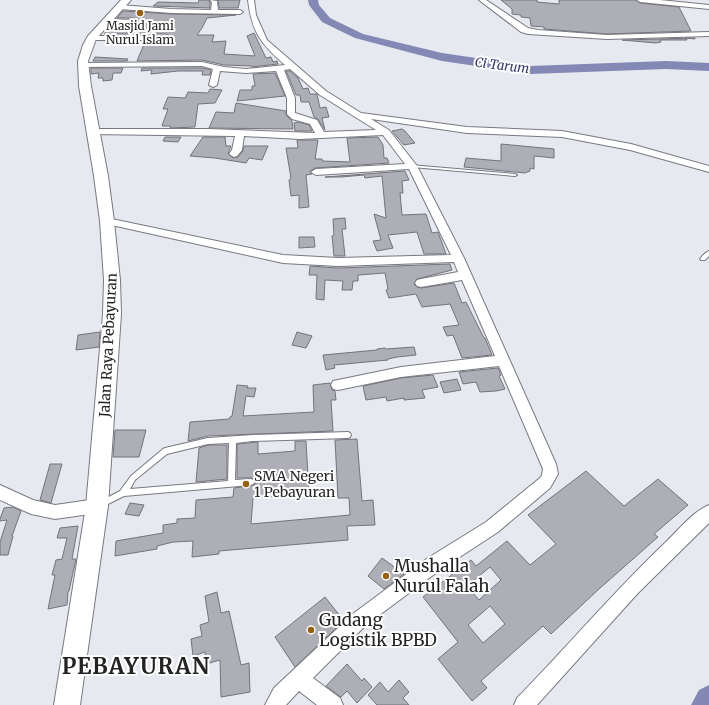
<svg xmlns="http://www.w3.org/2000/svg" width="709" height="705" font-family="Merriweather,serif">
	<style>
		.lines { fill: none; stroke-linecap: round; stroke-linejoin: round }
		.river { fill: #8388b5; fill-rule: evenodd }
		.building { fill: #adaeb6; stroke: #73747b; fill-rule: evenodd }
		.lane-casing { stroke: #787981; stroke-width: 2 }
		.street-casing { stroke: #787981; stroke-width: 2 }
		.secondary-casing { stroke: #787981; stroke-width: 2 }
		.lane { fill: #fff; fill-rule: evenodd }
		.street { fill: #fff; fill-rule: evenodd }
		.secondary { fill: #fff; fill-rule: evenodd }
		.poi-dot { fill: #966117; stroke: #fff; stroke-width: 1.5 }
		.labels { text-anchor: middle; stroke-width: 4; stroke-linejoin: round; paint-order: stroke }
		.far-poi-label { font-size: 12px; fill: #232326; stroke: #fff }
		.far-water-label { font-size: 13px; font-style: italic; fill: #34356e; stroke: #fff }
		.street-label { font-size: 14px; fill: #232326; stroke: #fff }
		.poi-label { font-size: 14px; fill: #232326; stroke: #fff; text-anchor: start }
		.near-poi-label { font-size: 17px; fill: #232326; stroke: #fff; text-anchor: start }
		.near-district-label { font-size: 22px; font-weight: bold; letter-spacing: 1px; fill: #232326; stroke: #fff }
	</style>
	<rect width="100%" height="100%" fill="#e7e9f1"/>
	<g class="lines">
		<path class="river" d="M308,0H318L319,5L330,18L363,34L442,53L530,66L666,61L709,63V71L666,69L530,74L442,61L355,38L322,22L309,5Z
			M709,685V705H691L699,690Z"/>
	</g>
	<path class="building" d="M199,0H209L210,3V8L153,6L158,2L198,3Z
		M218,0H240L238,8H219Z
		M501,0H537V2L559,4V0H636L640,3L679,7L691,31L607,34L544,29V27L531,26L530,18L521,17V15L512,14V9Z
		M123,11L171,14L236,15L207,18L202,28L197,35H214L212,42L226,41L224,54L255,56L247,36L254,33L266,58L271,57L273,62L277,61L278,64L252,67V66L224,65L202,60L137,61L145,42H166L171,37L166,34H104L112,24L134,26L139,23L134,18H117Z
		M686,38L687,40H660L661,42L656,43L622,40L695,38V39Z
		M95,57L128,59L127,61H93Z
		M91,68H123L121,73H113L112,80L103,81V78H98L99,73L91,74Z
		M142,68H202L211,70L210,75H202L203,71H178L151,74L152,70L141,71Z
		M286,71H290L298,78L303,89L308,88L310,94H317L320,108L326,107L329,117L322,118L325,130L318,119L314,117L309,102H301L300,95H296Z
		M275,73L285,96L237,101L240,90H252V86H255L253,74Z
		M210,89L222,90L215,103L198,104L195,127L170,128L171,126H162L168,109H163L168,97L185,98L188,92L208,93Z
		M236,103L286,111V115L292,121L293,129L209,128L216,112L234,113Z
		M298,122L309,125L312,131H295L294,123Z
		M402,129L405,131L415,143L404,145L392,131Z
		M165,137H181L178,142L163,141Z
		M203,137H225L226,146H231L228,154L233,158L238,157L243,151L244,146H268L262,160L249,158L246,163L215,158L190,156Z
		M378,137L383,145L384,158H387L389,163L315,168L310,171L312,174L306,175L309,207L299,208V195L291,196L289,180L291,178L286,148H298L297,140H318L315,159H322V161L350,162L347,138Z
		M501,144L554,149V158L534,156V169L530,168V171L525,173L464,167L466,158L501,161Z
		M405,171L409,180L402,181L403,193H400L402,215L426,214L432,233L438,232L446,254H424L417,232L388,235L393,248L377,251L373,241L381,240L374,214L386,218L382,176L365,178L364,175L341,177H325Z
		M345,218L346,229H342L345,256H334L332,236L334,235L333,219Z
		M299,237H314L315,247L299,248Z
		M450,264L452,270L417,279L414,284L417,287L421,288L454,283L462,303L466,302L484,338H485L492,355L462,358L453,335L447,336L443,327L459,325L450,304L422,307L416,294L389,298L386,290L388,289L385,273L358,275V281H353L352,290H342L343,281L325,280L324,300L316,299L317,275H309L310,266L338,268Z
		M100,332L99,347L76,350L78,335Z
		M297,332L312,336L306,348L292,345Z
		M414,347L416,355L397,357L388,359V360L334,365L335,368L326,370L323,355L377,350V349L385,348L386,349Z
		M498,368L501,375L499,376L505,389L496,391L480,392L476,382L463,384L459,372Z
		M433,375L438,387L422,390L425,398L404,400V398L387,401L386,397L366,400L363,386L401,378Z
		M457,379L461,390L444,393L440,382Z
		M330,383L332,390L335,391L336,400H331L333,431L208,436L188,441L190,422L229,419L230,417L232,416L237,385L248,386L247,388H256L254,397L246,396L243,416L314,412L313,385Z
		M115,430H146L139,457H113Z
		M357,439L362,501L373,500L375,525L347,526L348,540L219,551V554L192,557L193,541L173,542L157,546V549L115,556L116,541L163,533V525L177,523V519L195,518L196,500L233,497L234,488L254,485L256,482L252,478H237V444L258,442V454L295,451V441H306L309,494L253,498L251,524L350,515L349,498H338L335,440Z
		M208,445H227V479L196,482L199,448Z
		M50,464H62L51,503L40,500Z
		M586,471L624,506L658,479L688,505L654,534L658,537L599,589L551,634L543,626L481,681L487,688L472,701L438,659L458,642L423,597L471,560L476,566L507,541L530,565L556,544L528,515ZM490,567L501,580L479,600L467,586ZM490,606L505,624L483,643L468,625Z
		M130,503L144,505L139,516L125,514Z
		M13,507L21,511L12,536H13L8,555H0V542L7,520L0,521V519L4,508Z
		M78,526L72,559H76L69,591L68,592L67,605L48,609L55,575H52L56,560L62,559L67,538H57L60,528Z
		M382,558L404,574L384,589L368,576Z
		M217,592L221,613L229,611L241,665L249,663L250,692L221,697L220,660L206,664L205,652L193,656L191,639L202,636L200,625L209,622L205,596Z
		M325,597L344,621L295,667L275,637Z
		M347,664L362,681L364,678L372,687L357,703L347,691L341,697L326,686Z
		M399,680L409,692L403,698L409,705H377L368,695L380,682L388,692Z"/>
	<g class="lines">
		<g class="lane-casing">
			<path id="lane" d="M410,165L515,174L517,175L515,176L412,167H410Z
				M709,251V256L705,260H701L700,259C702,256 706,252 709,251Z
				M348,432L350,433L351,435L350,437L348,438L253,441L236,443L235,480L251,479L253,480L255,482L253,484L251,485L124,496L102,507L99,506L98,504L99,502L120,491L131,476L163,449L165,448L208,438L253,435ZM229,443L228,481L130,489L135,480L167,454L208,444Z"/>
		</g>
		<g class="street-casing">
			<path id="street" d="M210,0L217,1L218,10H240L243,12L240,14L171,13L120,9L117,7L120,5L171,9L211,10L212,2Z
				M248,0H254L256,15L267,40L326,91L361,113L467,127L562,131L631,144L709,166V172L630,150L562,137L467,133L371,119L389,130L417,166L464,258L556,464L558,474L550,488L498,532L440,570L366,625L313,678L340,698L343,705H317L299,691L286,705H265L274,688L354,613L428,558L486,522L540,478L542,475L543,469L499,366L401,377L338,390L333,389L331,385L333,381L338,380L401,367L495,356L462,280L421,287L417,286L415,283L417,280L421,279L458,272L454,262L338,266L283,263L107,224L102,221L107,218L283,255L338,258L451,255L409,169L316,175L311,172L316,169L405,164L383,135L300,139L244,136L242,150L237,156L234,157L229,154L232,150L235,136L89,134L87,132L92,129H209L315,133L310,124L292,119L287,114V98L276,71L246,73L220,71L217,85L213,87L209,85L213,69L202,66L83,67L79,65L83,63L202,62L224,67L246,69L285,65C261,44 252,33 248,0ZM290,69L320,95L376,130L324,132L317,120L295,113V98L284,70Z
				M479,0H486L528,28L538,30L607,35L709,32V36L607,39L528,34L521,32Z
				M637,0H660L709,5V9L640,2Z
				M107,19L134,20L138,22L134,24L105,22L103,21Z
				M89,36H166L170,38L166,40H92L88,38Z
				M0,485L33,500L55,505L97,499L103,501L105,506L103,511L97,513L55,519L31,514L0,500Z
				M709,505V523L638,593L537,705H514L517,698C568,646 615,590 668,540C680,528 694,511 709,505Z"/>
		</g>
		<g class="secondary-casing">
			<path id="secondary" d="M121,0H131L96,39L88,61L91,86L108,176L114,221L120,280L121,314L108,506L80,705H54L86,506L103,314L104,280L100,221L94,176L79,86L78,61L83,45L88,36Z"/>
		</g>
		<use href="#lane" class="lane"/>
		<use href="#street" class="street"/>
		<use href="#secondary" class="secondary"/>
	</g>
	<g class="poi-dot">
		<circle cx="140" cy="13" r="4"/>
		<circle cx="246" cy="484" r="4"/>
		<circle cx="386" cy="576" r="4"/>
		<circle cx="311" cy="630" r="4"/>
	</g>
	<g class="labels">
		<g class="far-poi-label">
			<text x="140" y="30">Masjid Jami<tspan x="140" dy="14">Nurul Islam</tspan></text>
		</g>
		<g class="far-water-label">
			<text transform="translate(502 65) rotate(7)" y="5">Ci Tarum</text>
		</g>
		<g class="street-label">
			<text transform="translate(108 345) rotate(-87)" y="5">Jalan Raya Pebayuran</text>
		</g>
		<g class="poi-label">
			<text x="254" y="481">SMA Negeri<tspan x="254" dy="16">1 Pebayuran</tspan></text>
		</g>
		<g class="near-poi-label">
			<text x="394" y="572">Mushalla<tspan x="394" dy="20">Nurul Falah</tspan></text>
			<text x="319" y="626">Gudang<tspan x="319" dy="20">Logistik BPBD</tspan></text>
		</g>
		<g class="near-district-label">
			<text x="136" y="674">PEBAYURAN</text>
		</g>
	</g>
</svg>
